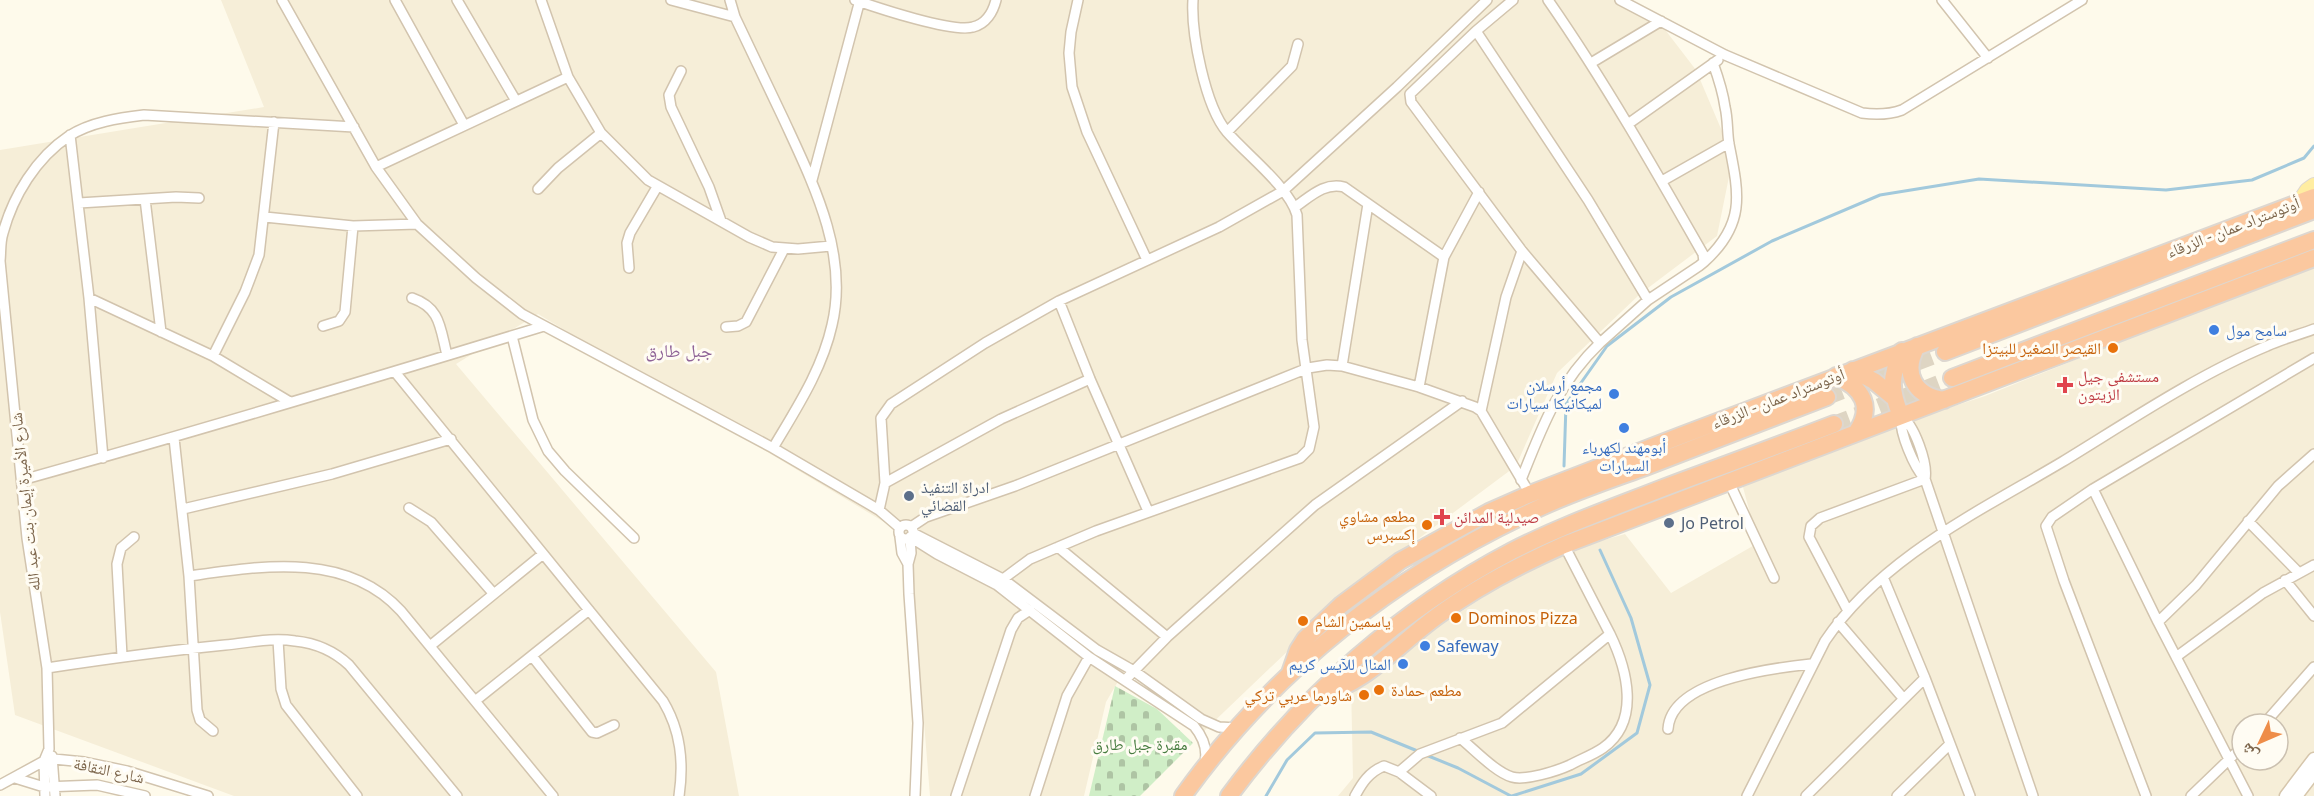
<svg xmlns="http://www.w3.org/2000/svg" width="2314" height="796" font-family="'Noto Sans','Noto Naskh Arabic',sans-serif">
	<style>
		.residential { fill: #f6eed8; fill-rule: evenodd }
		.cemetery { fill: url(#cemetery-stones) }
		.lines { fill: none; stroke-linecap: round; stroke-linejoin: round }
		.stream { stroke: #a2c9dc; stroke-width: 3 }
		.highway-tunnel { stroke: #ded5c3; stroke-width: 16; stroke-dasharray: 16 8; stroke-linecap: butt }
		.street-casing { stroke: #d2c4ae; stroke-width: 12 }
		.secondary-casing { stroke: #d6c6ac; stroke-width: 15 }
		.primary-casing { stroke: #ddd7d0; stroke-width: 16 }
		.highway-casing { stroke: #ddd7d0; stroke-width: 20 }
		.street { stroke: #fff; stroke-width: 9 }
		.secondary { stroke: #fff; stroke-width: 12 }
		.primary { stroke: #ffeda1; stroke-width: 14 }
		.highway { stroke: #fbc89f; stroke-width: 16 }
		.shop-dot { fill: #3f7fe0; stroke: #fffcf3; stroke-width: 2 }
		.food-dot { fill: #e8710a; stroke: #fffcf3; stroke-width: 2 }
		.health-dot { fill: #e0444e; stroke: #fffcf3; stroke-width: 2 }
		.service-dot { fill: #5c6f8a; stroke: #fffcf3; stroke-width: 2 }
		.labels { text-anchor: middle; stroke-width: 6; stroke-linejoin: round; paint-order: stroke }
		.street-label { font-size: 16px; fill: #7c654b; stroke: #fffcf3 }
		.shop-label { font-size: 16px; fill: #366cbe; stroke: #fffcf3; text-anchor: start }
		.food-label { font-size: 16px; fill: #c56008; stroke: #fffcf3; text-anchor: end }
		.health-label { font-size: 16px; fill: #be3a42; stroke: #fffcf3; text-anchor: start }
		.service-label { font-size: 16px; fill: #4e5e75; stroke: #fffcf3; text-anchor: start }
		.park-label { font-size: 16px; fill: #467c3f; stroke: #fffcf3 }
		.neighbourhood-label { font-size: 18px; fill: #8f6397; stroke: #fffcf3 }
	</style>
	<defs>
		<pattern id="cemetery-stones" width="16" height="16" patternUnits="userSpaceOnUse" patternTransform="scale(1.5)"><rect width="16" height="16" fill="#d0eec7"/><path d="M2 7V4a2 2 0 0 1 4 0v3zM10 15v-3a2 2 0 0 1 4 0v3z" fill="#aec4a4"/></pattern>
	</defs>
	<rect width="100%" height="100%" fill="#fefaeb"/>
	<path class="residential" d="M221,0H1615L1663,27L1696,70L1733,157L1717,236L1640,294L1557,373L1516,466L1359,583L1203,732L1130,661L1106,702L1084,796H930L909,537L538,314L456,364L716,672L739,796H234L15,715L0,612V150L264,107Z
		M2314,264V796H1338L1353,778L1351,683L1547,556L1625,534L1671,593L1758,543L1740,476L1985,396ZM2242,724H2278V760H2242Z"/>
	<path class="cemetery" d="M1115,686L1157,709L1193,743L1140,796H1089Z"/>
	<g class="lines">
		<path class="stream" d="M1564,466L1566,404L1607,346L1671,297L1772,241L1880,195L1979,179L2166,190L2252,180L2304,158L2314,146
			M1426,755L1458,768L1511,796
			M1266,796L1287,760L1315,733L1371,732L1420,752
			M1512,796L1581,774L1637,733L1650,685L1631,618L1600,550"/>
		<path class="highway-tunnel" d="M1827,397L1945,352
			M1834,424L1952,378"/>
		<g class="street-casing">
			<path id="street" d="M282,0L376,167L417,224L476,278L522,314L773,448L879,510L900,528
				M395,0L464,125
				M457,0L516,101
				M541,0L568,77L601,133L648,180L749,237L772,247L798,249L831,246
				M671,0L735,17
				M730,0L735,17C751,51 768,86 784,120C813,183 849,254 832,325C822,370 796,409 773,448
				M855,0C878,8 953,33 973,27C986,24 993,12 996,0
				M1078,0L1071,32L1069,53L1072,87L1087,132L1147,260
				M1513,0L1476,31L1410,94L1411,102L1522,251L1600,343C1558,383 1542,427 1521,480
				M1548,0C1605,82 1654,168 1703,254L1704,262L1699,266L1648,300L1600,343
				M1620,0L1725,55L1862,113C1876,115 1888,115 1902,110L2082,0
				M1942,0L1988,58
				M1476,31L1588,200L1648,300
				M1591,63L1661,21
				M681,71L669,95L671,107L709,187L721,221
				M1628,124L1718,60
				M1227,132L1292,66L1298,44
				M70,135L89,298L103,458
				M376,167L568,77
				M812,180L860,0
				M1662,181L1729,143
				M538,189L558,168L601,133
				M145,199L161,332
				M79,203L176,197L199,198
				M1295,207C1310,197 1324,182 1344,187L1444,257
				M265,217L353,226L417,224
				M1704,262C1746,224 1739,194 1729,144C1727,132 1728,119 1725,107C1723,92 1718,77 1713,63
				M629,268L627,243L630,233L657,187
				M89,298L213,356L290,402
				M412,298C441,308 440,328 447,355
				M1059,301L1090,379L1148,511
				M323,326L339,321L345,312L353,226
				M726,327L738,326L746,322L784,249
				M512,336L533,420L548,451L565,471L634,538
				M213,356L245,292L259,255L274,122
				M1342,366L1368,204
				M395,372L663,701C681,731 684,762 679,796
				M1419,387L1444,257L1479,192
				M1481,411L1506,297L1522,251
				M1901,416C1899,432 1914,467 1925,479L2033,796
				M1901,416C1914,424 1928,463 1925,479
				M174,438L189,576L197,710L200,720L213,731
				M22,480C197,431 371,379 544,326
				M1729,482L1774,578
				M885,483L1001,419L1090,379
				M2093,489L2158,622L2248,796
				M409,508L431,522L493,593
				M183,509L332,474L451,439
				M879,510L885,483L881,418L891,404L985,343L1059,301L1219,227L1283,191L1397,87L1487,0
				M2248,521L2299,573
				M899 532a7 7 0 1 1 14 0a7 7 0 1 1-14 0Z
				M911,527L926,517L1015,486L1308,368L1327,365L1342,366L1419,387L1475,407L1481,411L1530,494
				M913,533L1003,579L1097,650L1134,671L1201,719L1219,727L1238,728
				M900,537L902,553L908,564
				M910,537L937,554L997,585L1089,657L1194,726C1203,737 1208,748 1205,762
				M910,538L911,553L908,564L909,594L918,723L915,796
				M1058,547L1167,637
				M189,576C261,566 346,551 401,611L553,796
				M1883,577L1925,678L1970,796
				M1003,579L1030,559L1096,531L1300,458L1309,449L1314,427L1302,340L1297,215C1289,187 1247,155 1227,132C1205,106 1191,33 1193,0
				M2285,580L2314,616
				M1848,611L1809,537L1811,526L1820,518L1925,479
				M1838,622L1903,698
				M2158,622L2196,585L2278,486L2314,454
				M278,640L281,689L286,705L357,796
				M430,646L543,554
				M122,656L117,564L121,548L134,537
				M532,656L592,732L597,733L614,725
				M2176,657L2263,593L2314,565
				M47,668C106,659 165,651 225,645C248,643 272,637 295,641C315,643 334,651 349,665L457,796
				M1126,679L1167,637L1315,505L1462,401
				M475,701L589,610
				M2264,724L2314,667
				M1668,729C1671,680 1773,668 1811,664
				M1460,738C1474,749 1495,772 1512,777C1525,781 1557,771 1570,765C1581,759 1593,755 1603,748C1641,721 1627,669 1610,634
				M52,756L55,796
				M1399,772L1420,754L1502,723L1610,634L1564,545
				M15,778L44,787L97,785L145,796
				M0,785L44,761L54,759L84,762L127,771L208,796
				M45,796L44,761L49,749L47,668L27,538L0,261C1,252 0,242 3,233C13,196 36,158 69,136C91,122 119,118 144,115L354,127
				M956,796L1011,630L1018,618L1030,610
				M1035,796L1067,696L1089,657
				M1355,796C1362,783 1369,772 1384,766L1399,772L1431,796
				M1747,796L1825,641C1881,558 1978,512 2062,462C2126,423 2197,375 2267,346C2282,339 2298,335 2314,329
				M1806,796L1925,678
				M1897,796L1950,744
				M2146,796L2064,581L2046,526L2052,517L2093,489L2314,358
				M2191,796L2242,747"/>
		</g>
		<g class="secondary-casing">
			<path id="secondary" d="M2286,796L2314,759
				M2296,796L2312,775"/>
		</g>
		<g class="primary-casing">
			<path id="primary" d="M2299,202L2307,190L2314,185"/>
		</g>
		<g class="highway-casing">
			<path id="highway" d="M1917,346C1902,373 1914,396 1944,400
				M1945,352L2314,210
				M1853,370L1874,381L1892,396
				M1836,376C1863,388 1874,407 1856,433
				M1952,378L2314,240
				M1901,416C1890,390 1890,377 1902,351
				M1290,673L1298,650L1305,639L1341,605L1400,561L1489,512L1530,494L1680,436L2314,197
				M1315,697C1366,684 1395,647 1436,617C1476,587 1519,565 1564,545L2314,258
				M1183,796C1274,669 1397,573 1539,508C1573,492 1609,480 1645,467C1705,444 1766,420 1827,397
				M1229,796C1303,696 1401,609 1512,551C1561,526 1612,508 1663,488C1720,467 1777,446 1834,424"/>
		</g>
		<use href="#street" class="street"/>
		<use href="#secondary" class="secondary"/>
		<use href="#primary" class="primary"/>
		<use href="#highway" class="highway"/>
	</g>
	<g class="shop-dot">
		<circle cx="2214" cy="330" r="6"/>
		<circle cx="1614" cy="394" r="6"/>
		<circle cx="1624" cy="428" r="6"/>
		<circle cx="1425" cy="646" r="6"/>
		<circle cx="1403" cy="664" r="6"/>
	</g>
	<g class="food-dot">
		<circle cx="2113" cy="348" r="6"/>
		<circle cx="1427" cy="525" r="6"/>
		<circle cx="1456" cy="618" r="6"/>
		<circle cx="1303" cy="621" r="6"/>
		<circle cx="1379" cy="690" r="6"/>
		<circle cx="1364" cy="695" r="6"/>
	</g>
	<g class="health-dot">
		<path d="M2062 376h6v6h6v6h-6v6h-6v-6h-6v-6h6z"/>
		<path d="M1439 508h6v6h6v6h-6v6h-6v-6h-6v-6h6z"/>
	</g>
	<g class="service-dot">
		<circle cx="909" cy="496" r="6"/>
		<circle cx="1669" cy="523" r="6"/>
	</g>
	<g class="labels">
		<g class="street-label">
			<text transform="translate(2233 227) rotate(-21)" y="6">أوتوستراد عمان - الزرقاء</text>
			<text transform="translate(1778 398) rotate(-21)" y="6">أوتوستراد عمان - الزرقاء</text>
			<text transform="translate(25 502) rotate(-96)" y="6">شارع الأميرة إيمان بنت عبد الله</text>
			<text transform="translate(109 770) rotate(12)" y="6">شارع الثقافة</text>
		</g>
		<g class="shop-label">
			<text x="2226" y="336">سامح مول</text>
			<text x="1602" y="391" text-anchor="end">مجمع أرسلان<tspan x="1602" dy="18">لميكانيكا سيارات</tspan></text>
			<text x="1624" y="453" text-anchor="middle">أبومهند لكهرباء<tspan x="1624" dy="18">السيارات</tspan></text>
			<text x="1437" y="652">Safeway</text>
			<text x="1391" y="670" text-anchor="end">المنال للآيس كريم</text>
		</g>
		<g class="food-label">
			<text x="2101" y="354">القيصر الصغير للبيتزا</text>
			<text x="1415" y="522">مطعم مشاوي<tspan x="1415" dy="18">إكسبرس</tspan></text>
			<text x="1468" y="624" text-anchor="start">Dominos Pizza</text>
			<text x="1315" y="627" text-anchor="start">ياسمين الشام</text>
			<text x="1391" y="696" text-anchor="start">مطعم حمادة</text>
			<text x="1352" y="701">شاورما عربي تركي</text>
		</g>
		<g class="health-label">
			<text x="2078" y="382">مستشفى جيل<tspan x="2078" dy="18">الزيتون</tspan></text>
			<text x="1454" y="523">صيدلية المدائن</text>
		</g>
		<g class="service-label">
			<text x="921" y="493">ادراة التنفيذ<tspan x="921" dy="18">القضائي</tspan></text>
			<text x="1681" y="529">Jo Petrol</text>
		</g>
		<g class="park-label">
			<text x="1140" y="750">مقبرة جبل طارق</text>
		</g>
		<g class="neighbourhood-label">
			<text x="679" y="357">جبل طارق</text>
		</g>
	</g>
	<g transform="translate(2260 742) rotate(226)"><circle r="28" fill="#fffcf3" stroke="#cbc0b0" stroke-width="1.5"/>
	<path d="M0-4.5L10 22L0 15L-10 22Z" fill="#ee8d49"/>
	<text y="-9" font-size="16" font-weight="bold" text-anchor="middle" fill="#7c654b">ش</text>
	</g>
</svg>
